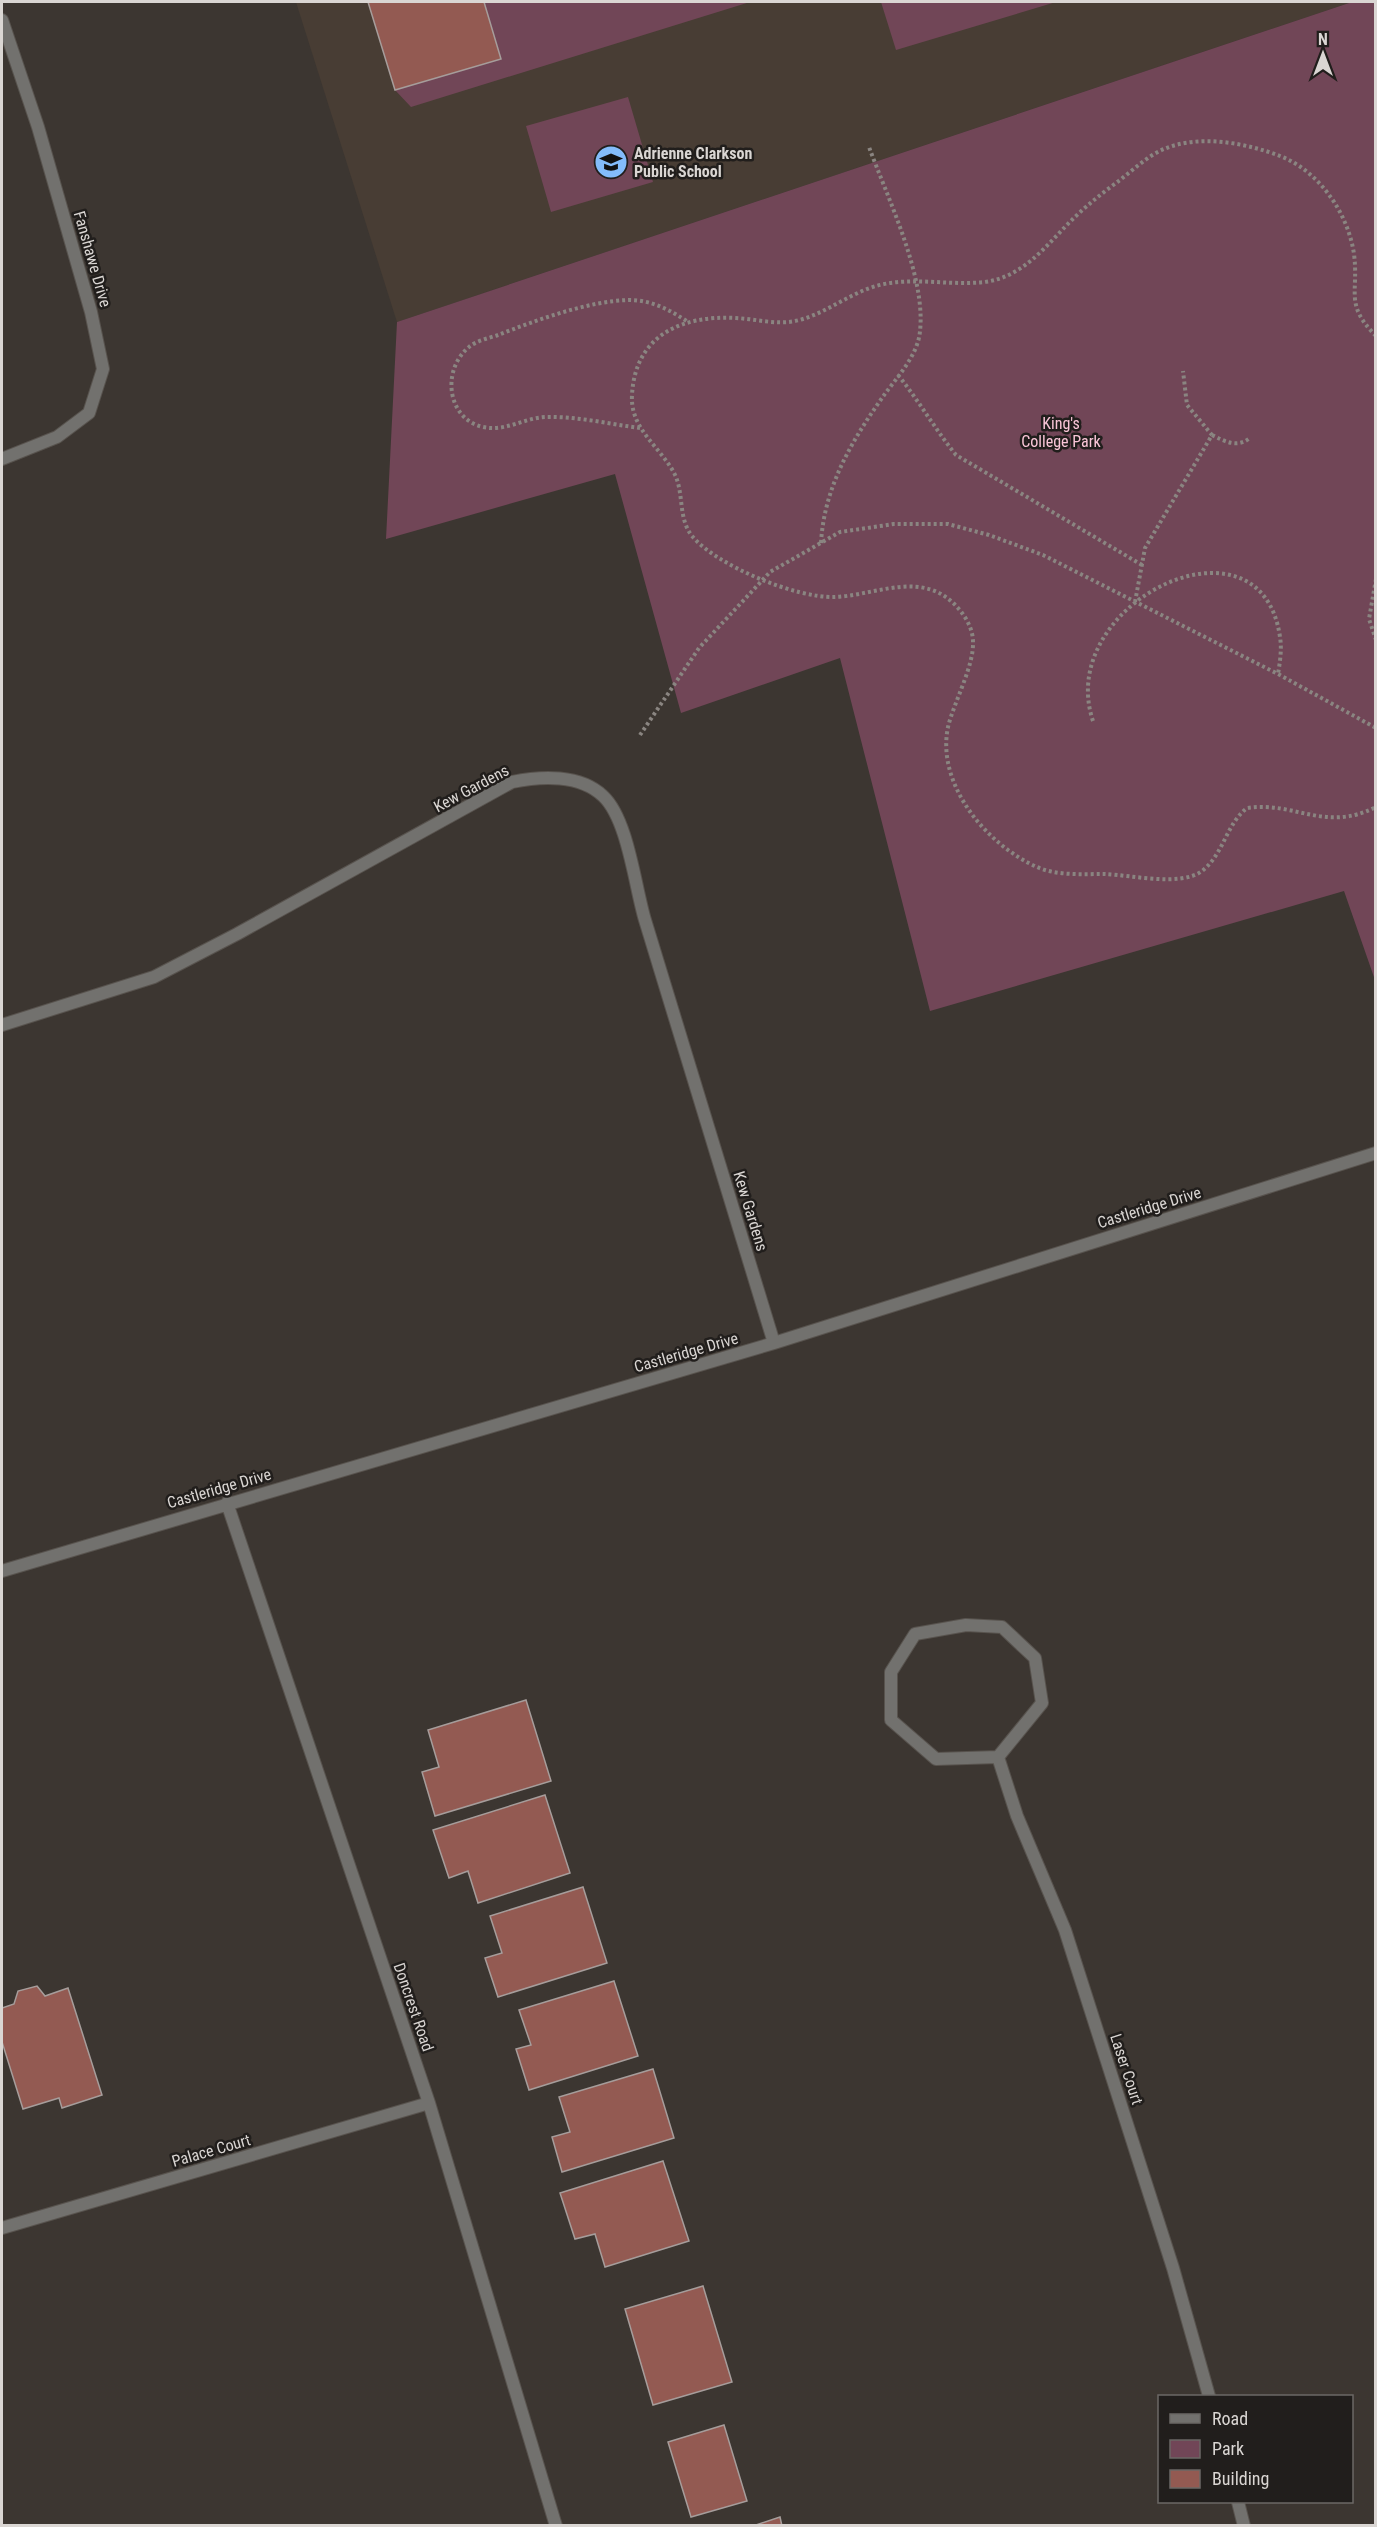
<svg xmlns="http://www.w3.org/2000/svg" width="1377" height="2527" font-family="'Roboto Condensed',sans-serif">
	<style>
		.built { fill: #483d34 }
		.green { fill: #714657 }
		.building { fill: #935a52; stroke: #a69d9b; stroke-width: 1.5 }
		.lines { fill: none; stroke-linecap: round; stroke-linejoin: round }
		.minor-casing { stroke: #58534e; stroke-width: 14 }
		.path { stroke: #8a8581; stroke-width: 4; stroke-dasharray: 3 3; stroke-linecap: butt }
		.minor { stroke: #72716e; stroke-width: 12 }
		.labels { text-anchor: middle; stroke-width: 5; stroke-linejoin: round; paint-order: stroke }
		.poi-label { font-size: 16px; font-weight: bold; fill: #dad6d3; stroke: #211e1c; text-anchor: start }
		.street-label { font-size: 16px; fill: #dad6d3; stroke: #211e1c }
		.park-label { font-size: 16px; fill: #fac6d8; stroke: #211e1c }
	</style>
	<rect width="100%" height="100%" fill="#3c3631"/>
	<path class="built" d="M296,2H1352L397,322Z"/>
	<path class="green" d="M484,2H750L411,107L395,90L501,59Z
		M881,2H1056L896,50Z
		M1352,2H1376L1375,980L1344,891L930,1011L840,658L681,713L615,474L386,539L397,322Z
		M628,97L653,182L551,212L526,126Z"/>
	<path class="building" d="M368,2H484L501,59L395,90Z
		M526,1700L551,1781L435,1816L422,1772L439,1767L428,1730Z
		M545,1795L570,1873L478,1903L468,1871L449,1878L433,1830Z
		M583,1887L607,1963L498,1997L485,1958L502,1953L490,1916Z
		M614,1981L638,2056L529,2090L516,2049L531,2045L519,2010Z
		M37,1986L45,1996L68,1988L102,2095L62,2108L59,2098L23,2109L2,2042V2008L14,2004L18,1991Z
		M653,2069L674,2138L562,2172L552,2137L570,2132L559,2097Z
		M663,2161L689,2241L605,2267L595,2234L575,2239L560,2193Z
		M703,2286L732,2382L653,2405L625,2309Z
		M724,2425L747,2501L691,2517L668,2442Z
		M780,2517L782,2526H753Z"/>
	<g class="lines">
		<g class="minor-casing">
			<path id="minor" d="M2,20L38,127L91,312L103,369L89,413L57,437L2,459
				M2,1025L154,977L237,934L512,782C541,776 580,774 603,796C628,819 635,887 645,920C688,1061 731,1202 774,1343
				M227,1503L429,2103L556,2526
				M2,1571L774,1343L1376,1153
				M998,1757L936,1759L891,1720V1672L915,1634L966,1625L1002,1627L1035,1658L1042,1703L998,1757L1017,1816L1065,1930L1173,2268L1209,2396
				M2,2228L429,2103
				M1238,2502L1244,2526"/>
		</g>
		<path class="path" d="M1376,336C1344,304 1359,293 1354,254C1348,213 1319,171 1280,156C1246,143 1199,134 1164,149C1147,156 1131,172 1116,183C1097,197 1080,211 1064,228C1041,252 1019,278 984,282C948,286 911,276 876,286C848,294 824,315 795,321C776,325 756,319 736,318C682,315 635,335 632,395C630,428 658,445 673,471C685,491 677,517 692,536C717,566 796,598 834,597C869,596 909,576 941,594C957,603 973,623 973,642C974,666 954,702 948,727C936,785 987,845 1037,867C1057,876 1083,874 1105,874C1131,875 1181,887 1202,871C1224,854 1226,824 1247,808C1296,801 1324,833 1376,807
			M898,375C919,401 935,429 956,455L1142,565
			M640,428C609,424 576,416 545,417C524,418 505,432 483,427C447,419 441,370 469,347C476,341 489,338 498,335C537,320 588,301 629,300C652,300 670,310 688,322
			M1212,435C1226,442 1237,448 1250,438
			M821,543C824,488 851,442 882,398C896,378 918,356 920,331C926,277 888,199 869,147
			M1376,579L1369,619L1376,640
			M1135,602L1145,548L1212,435L1187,405L1183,371
			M1093,721C1053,603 1261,503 1280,637C1282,649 1280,662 1278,674
			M640,735L699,648L770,572L840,532L894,524H948L989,535L1043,555L1278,674L1376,728"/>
		<use href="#minor" class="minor"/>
	</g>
	<defs>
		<g id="school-disc" transform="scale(1.725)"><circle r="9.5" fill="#83bcfb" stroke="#211e1c"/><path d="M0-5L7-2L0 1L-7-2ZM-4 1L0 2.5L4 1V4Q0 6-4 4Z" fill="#111"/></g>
	</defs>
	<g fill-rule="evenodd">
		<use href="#school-disc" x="611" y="162"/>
	</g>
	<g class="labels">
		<g class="poi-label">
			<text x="634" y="159">Adrienne Clarkson<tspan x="634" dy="18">Public School</tspan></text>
		</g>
		<g class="street-label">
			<text transform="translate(93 259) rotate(74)" y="6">Fanshawe Drive</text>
			<text transform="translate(471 788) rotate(-28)" y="6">Kew Gardens</text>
			<text transform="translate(1149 1207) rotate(-17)" y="6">Castleridge Drive</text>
			<text transform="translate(751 1211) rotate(73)" y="6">Kew Gardens</text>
			<text transform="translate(686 1352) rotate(-16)" y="6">Castleridge Drive</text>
			<text transform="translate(219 1488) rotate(-16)" y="6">Castleridge Drive</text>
			<text transform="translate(414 2007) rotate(71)" y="6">Doncrest Road</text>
			<text transform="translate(1127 2069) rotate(72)" y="6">Laser Court</text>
			<text transform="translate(211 2150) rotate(-16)" y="6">Palace Court</text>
		</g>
		<g class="park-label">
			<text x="1061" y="429">King's<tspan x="1061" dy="18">College Park</tspan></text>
		</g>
	</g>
	<rect width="1377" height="2527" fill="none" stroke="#dad6d3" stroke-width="6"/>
	<rect x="1158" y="2395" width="195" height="108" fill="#211e1c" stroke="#6b6865" stroke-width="1.5"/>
	<rect x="1170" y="2414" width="30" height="9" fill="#72716e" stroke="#6b6865" stroke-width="1.5"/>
	<text x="1212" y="2425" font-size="18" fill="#dad6d3">Road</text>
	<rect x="1170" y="2440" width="30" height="18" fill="#714657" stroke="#6b6865" stroke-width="1.5"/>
	<text x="1212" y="2455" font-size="18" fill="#dad6d3">Park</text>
	<rect x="1170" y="2470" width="30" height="18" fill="#935a52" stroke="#6b6865" stroke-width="1.5"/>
	<text x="1212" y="2485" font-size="18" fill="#dad6d3">Building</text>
	<g transform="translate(1323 54)" stroke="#211e1c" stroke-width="4.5" paint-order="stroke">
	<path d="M0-4.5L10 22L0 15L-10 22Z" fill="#dad6d3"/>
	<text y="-9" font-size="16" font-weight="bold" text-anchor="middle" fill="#dad6d3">N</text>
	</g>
</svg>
